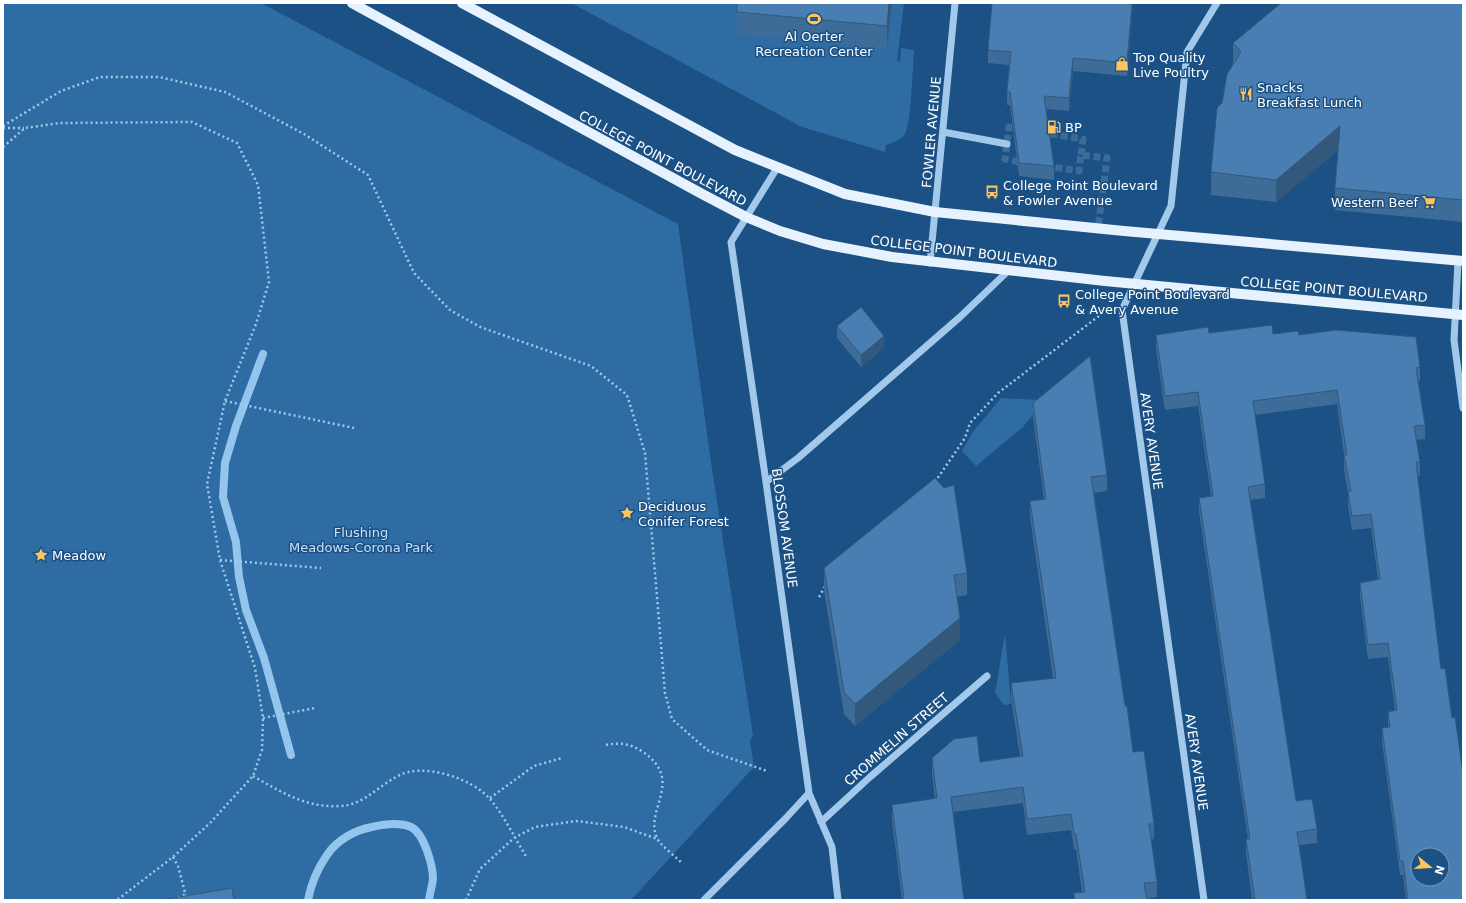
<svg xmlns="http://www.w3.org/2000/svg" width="1466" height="903" font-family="'DejaVu Sans',sans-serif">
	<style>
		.green { fill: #2e6ca3 }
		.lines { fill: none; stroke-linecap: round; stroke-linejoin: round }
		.stream { stroke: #95c5ed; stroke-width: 8 }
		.minor-tunnel { stroke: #3d6b97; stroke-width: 7; stroke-dasharray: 7 3.5; stroke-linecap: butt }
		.path { stroke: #a2c9eb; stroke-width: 2.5; stroke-dasharray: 2 3; stroke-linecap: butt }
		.minor { stroke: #a2c9eb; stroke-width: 7 }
		.major { stroke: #e7f2ff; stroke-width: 10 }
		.wall { fill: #3e6c98 }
		.shaded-wall { fill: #32587c }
		.building { fill: #487eb1; stroke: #32587c; fill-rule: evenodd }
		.labels { text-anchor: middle; stroke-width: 3; stroke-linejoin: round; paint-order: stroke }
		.poi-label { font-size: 13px; fill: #fff; stroke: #1b5185; text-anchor: start }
		.street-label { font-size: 13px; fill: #fff; stroke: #1b5185 }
		.park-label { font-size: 13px; fill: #c7e1f8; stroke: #1b5185 }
	</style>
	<rect width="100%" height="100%" fill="#1b5185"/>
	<path class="green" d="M3,3H261L678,224L712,469L753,735L750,741L754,767L631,900H3Z
		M571,3H904L897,61H900L901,48L914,50C913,64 911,125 905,134C901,140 893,143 886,145L885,152L802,127Z
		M1001,398L1039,400L1040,406L1023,427L976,466L962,451L972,433Z
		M1005,634L1011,704L1004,705L995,693Z"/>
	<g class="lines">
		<path class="stream" d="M263,354L236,426L225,463L223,497L236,542L239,577L246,610L264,658L291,755
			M308,900C311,884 318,868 327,855C337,840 355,830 372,827C385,824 399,822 411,827C424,833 433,866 433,879C432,886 430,893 429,900"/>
		<path class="minor-tunnel" d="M1022,129L1009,127L1005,159L1025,163
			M1040,132L1083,139L1081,155
			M1045,166L1079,171L1081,155L1107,158L1098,228"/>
		<path class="path" d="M3,126L61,91L100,77H159L225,92L304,134L368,175L414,273L450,310L480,327L591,366L627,395L645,453L665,693L672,719L707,750L767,771
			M3,128H24
			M3,147L25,128L60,123L192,122L237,143L258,185L269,282L256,324L225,401L207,484L220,560L255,668L263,718L262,750L253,776L210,823L173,857L117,900
			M225,401L354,428
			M935,482L965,438L970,423L998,393L1099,316
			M220,560L321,568
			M819,597L826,585
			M263,718L315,708
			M606,745C620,742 631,744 643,752C685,781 644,809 657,838C660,845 677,858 683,864
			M253,776C281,792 306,808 340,806C364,805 378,786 398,776C422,762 472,778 490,799C503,814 516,840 527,858
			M490,798L534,766L562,758
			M173,857L178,866L187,900
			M174,900L186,894
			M466,900L480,869L514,838L535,827L576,821L624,827L657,839"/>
		<path class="minor" d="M943,132L1007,144
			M777,168L731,242L766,482L809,793L832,847L838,900
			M1458,261L1454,340L1463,408
			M930,263L955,3
			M766,482L798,458L960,317L1008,271
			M821,822L870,777L987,676
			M704,900L786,818L809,793
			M1204,900L1122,310L1171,206L1187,52L1217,3"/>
		<path class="major" d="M352,3L704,195L746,217L780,231L823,244L892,257L1105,281L1463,315
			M462,3L735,150L845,194L935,212L1124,231L1463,261"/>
	</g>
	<path class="wall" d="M892,3L887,49L737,34V12Z
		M1133,3L1127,76L1073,71L1069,111L1046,109L1054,166V180L1019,176L1010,105H1007V92L1009,65L988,63V50Z
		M1463,3V222L1335,210V188L1338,150L1276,202L1211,195V172L1222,103L1233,63V43Z
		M837,326L884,348L861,367L837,338Z
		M1209,333L1299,335L1420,367V381H1418L1425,425V439L1416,440L1420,462V476H1417L1463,900H1406L1403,875H1400L1382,742V728L1388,727V712L1395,711L1388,657L1368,659L1360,597V583L1378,579L1371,528L1352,530L1348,505V493L1344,469V455L1337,404L1255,415L1265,484V498L1250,500L1296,801L1317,829V843L1299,845L1307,900H1252L1246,853V839H1248L1199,512V498L1211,496L1198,406L1165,410L1156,349V335Z
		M1033,403L1107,475V491L1094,493L1125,706L1133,752L1154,824V839L1151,840L1157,882V897L1146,899L1147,900H1074V893L1082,892L1076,849L1074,850L1071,830L1027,835L1023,803L953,812L964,900H902L892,821V805L935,799L932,774V758L980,762L1020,756L1011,699V683L1053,678L1030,517V501L1044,499L1033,418Z
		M824,568L967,573V595L957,597L960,640L855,726L844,714L824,591Z"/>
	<path class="shaded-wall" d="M889,3H892L887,49V26Z
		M1132,3H1133V7L1127,76V63Z
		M1073,58V71L1069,111V98Z
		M1340,126V149L1276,202V180Z
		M884,336V348L861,367V355Z
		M960,618V640L855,726V704Z"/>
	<path class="building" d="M737,3H889L887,26L737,12Z
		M992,3H1132L1127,63L1073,58L1069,98L1044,96L1054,166L1019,163L1010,92H1007L1011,52L988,50Z
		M1281,3H1463V200L1335,188L1340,126L1276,180L1211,172L1217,108L1222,103L1227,74L1241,52L1233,43Z
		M861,307L884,336L861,355L837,326Z
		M1272,325L1273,334L1298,331L1299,335L1336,330L1416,337L1420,367L1416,368L1425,425L1414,426L1420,462H1416L1441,669L1445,668L1452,718L1455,717L1463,774V900H1408L1403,861H1400L1382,728L1390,727L1388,712L1397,710L1388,643L1368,645L1360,583L1380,579L1371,514L1352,516L1348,491H1351L1344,455H1347L1337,390L1253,401L1265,484L1248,487L1253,519L1296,801L1312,799L1317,829L1297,832L1307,900H1255L1246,839H1250L1199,498L1213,496L1198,392L1165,396L1156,335L1208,327L1209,333ZM1418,855H1442V879H1418Z
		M1090,356L1107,475L1091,477L1125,706H1127L1133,752L1144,751L1154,824H1149L1157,882L1144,883L1147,900H1075L1074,893L1085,892L1076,834H1074L1071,814L1027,819L1023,787L951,797L964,900H904L892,805L937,798L932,758L954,739L977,736L980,762L1023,756L1011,683L1056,678L1030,501L1046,499L1033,403Z
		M935,478L944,488L954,485L967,573L954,575L960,618L855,704L844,692L824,568Z
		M232,888L234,900H161Z"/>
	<defs>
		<g id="stadium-bare" transform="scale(1.08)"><path d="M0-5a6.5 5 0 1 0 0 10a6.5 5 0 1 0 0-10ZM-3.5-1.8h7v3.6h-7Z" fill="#fdc45f" stroke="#1b5185" stroke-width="2.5" paint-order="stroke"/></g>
		<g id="shop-bare" transform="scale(1.08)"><path d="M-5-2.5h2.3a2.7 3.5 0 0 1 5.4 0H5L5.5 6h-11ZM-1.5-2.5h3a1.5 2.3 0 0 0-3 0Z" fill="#fdc45f" stroke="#1b5185" stroke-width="2.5" paint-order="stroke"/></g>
		<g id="restaurant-bare" transform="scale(1.08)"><path d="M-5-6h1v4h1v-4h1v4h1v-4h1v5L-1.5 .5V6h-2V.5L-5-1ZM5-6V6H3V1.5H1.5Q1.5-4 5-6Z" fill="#fdc45f" stroke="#1b5185" stroke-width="2.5" paint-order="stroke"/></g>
		<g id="fuel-bare" transform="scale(1.08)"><path d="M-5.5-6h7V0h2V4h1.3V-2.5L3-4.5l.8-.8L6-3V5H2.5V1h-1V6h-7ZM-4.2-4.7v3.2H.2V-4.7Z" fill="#fdc45f" stroke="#1b5185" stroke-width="2.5" paint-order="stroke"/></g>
		<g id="bus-bare" transform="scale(1.08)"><path d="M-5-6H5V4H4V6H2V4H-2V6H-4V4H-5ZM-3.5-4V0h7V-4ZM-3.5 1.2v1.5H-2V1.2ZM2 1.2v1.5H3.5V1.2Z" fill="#fdc45f" stroke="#1b5185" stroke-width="2.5" paint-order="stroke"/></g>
		<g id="supermarket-bare" transform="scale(1.08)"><path d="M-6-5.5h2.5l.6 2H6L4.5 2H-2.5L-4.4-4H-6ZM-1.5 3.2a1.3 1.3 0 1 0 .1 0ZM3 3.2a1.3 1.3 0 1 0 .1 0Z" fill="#fdc45f" stroke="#1b5185" stroke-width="2.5" paint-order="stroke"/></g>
		<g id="sight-bare" transform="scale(1.08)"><path d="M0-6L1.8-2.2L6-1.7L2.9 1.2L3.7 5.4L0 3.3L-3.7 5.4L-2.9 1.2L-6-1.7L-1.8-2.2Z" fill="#fdc45f" stroke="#1b5185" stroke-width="2.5" paint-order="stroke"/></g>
	</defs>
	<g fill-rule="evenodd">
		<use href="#stadium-bare" x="814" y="19"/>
		<use href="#shop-bare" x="1122" y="64"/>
		<use href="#restaurant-bare" x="1246" y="94"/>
		<use href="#fuel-bare" x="1054" y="127"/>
		<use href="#bus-bare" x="992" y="192"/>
		<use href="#supermarket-bare" x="1429" y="202"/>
		<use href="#bus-bare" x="1064" y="301"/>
		<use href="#sight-bare" x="627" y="513"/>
		<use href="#sight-bare" x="41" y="555"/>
	</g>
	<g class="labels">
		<g class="poi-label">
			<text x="814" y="41" text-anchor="middle">Al Oerter<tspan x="814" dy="15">Recreation Center</tspan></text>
			<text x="1133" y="62">Top Quality<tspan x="1133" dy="15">Live Poultry</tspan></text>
			<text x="1257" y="92">Snacks<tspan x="1257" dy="15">Breakfast Lunch</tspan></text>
			<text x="1065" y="132">BP</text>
			<text x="1003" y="190">College Point Boulevard<tspan x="1003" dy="15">&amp; Fowler Avenue</tspan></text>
			<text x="1418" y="207" text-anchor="end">Western Beef</text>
			<text x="1075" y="299">College Point Boulevard<tspan x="1075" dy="15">&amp; Avery Avenue</tspan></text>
			<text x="638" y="511">Deciduous<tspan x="638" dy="15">Conifer Forest</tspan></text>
			<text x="52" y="560">Meadow</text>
		</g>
		<g class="street-label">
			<text transform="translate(931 132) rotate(-85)" y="5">FOWLER AVENUE</text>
			<text transform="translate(663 158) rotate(28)" y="5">COLLEGE POINT BOULEVARD</text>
			<text transform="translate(964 251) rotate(7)" y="5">COLLEGE POINT BOULEVARD</text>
			<text transform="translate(1334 289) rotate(5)" y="5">COLLEGE POINT BOULEVARD</text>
			<text transform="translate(1152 441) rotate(82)" y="5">AVERY AVENUE</text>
			<text transform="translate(785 528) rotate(82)" y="5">BLOSSOM AVENUE</text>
			<text transform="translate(896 739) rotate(-41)" y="5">CROMMELIN STREET</text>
			<text transform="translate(1197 762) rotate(82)" y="5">AVERY AVENUE</text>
		</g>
		<g class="park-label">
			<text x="361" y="537">Flushing<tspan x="361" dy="15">Meadows-Corona Park</tspan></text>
		</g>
	</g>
	<rect width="1466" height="903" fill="none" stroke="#ffffff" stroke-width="8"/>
	<g transform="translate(1430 867) rotate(108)"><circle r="19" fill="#1b5185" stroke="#7697b6"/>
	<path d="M0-3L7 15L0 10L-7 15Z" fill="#fdc45f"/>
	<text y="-6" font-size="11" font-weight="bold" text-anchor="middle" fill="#ffffff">N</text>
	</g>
</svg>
